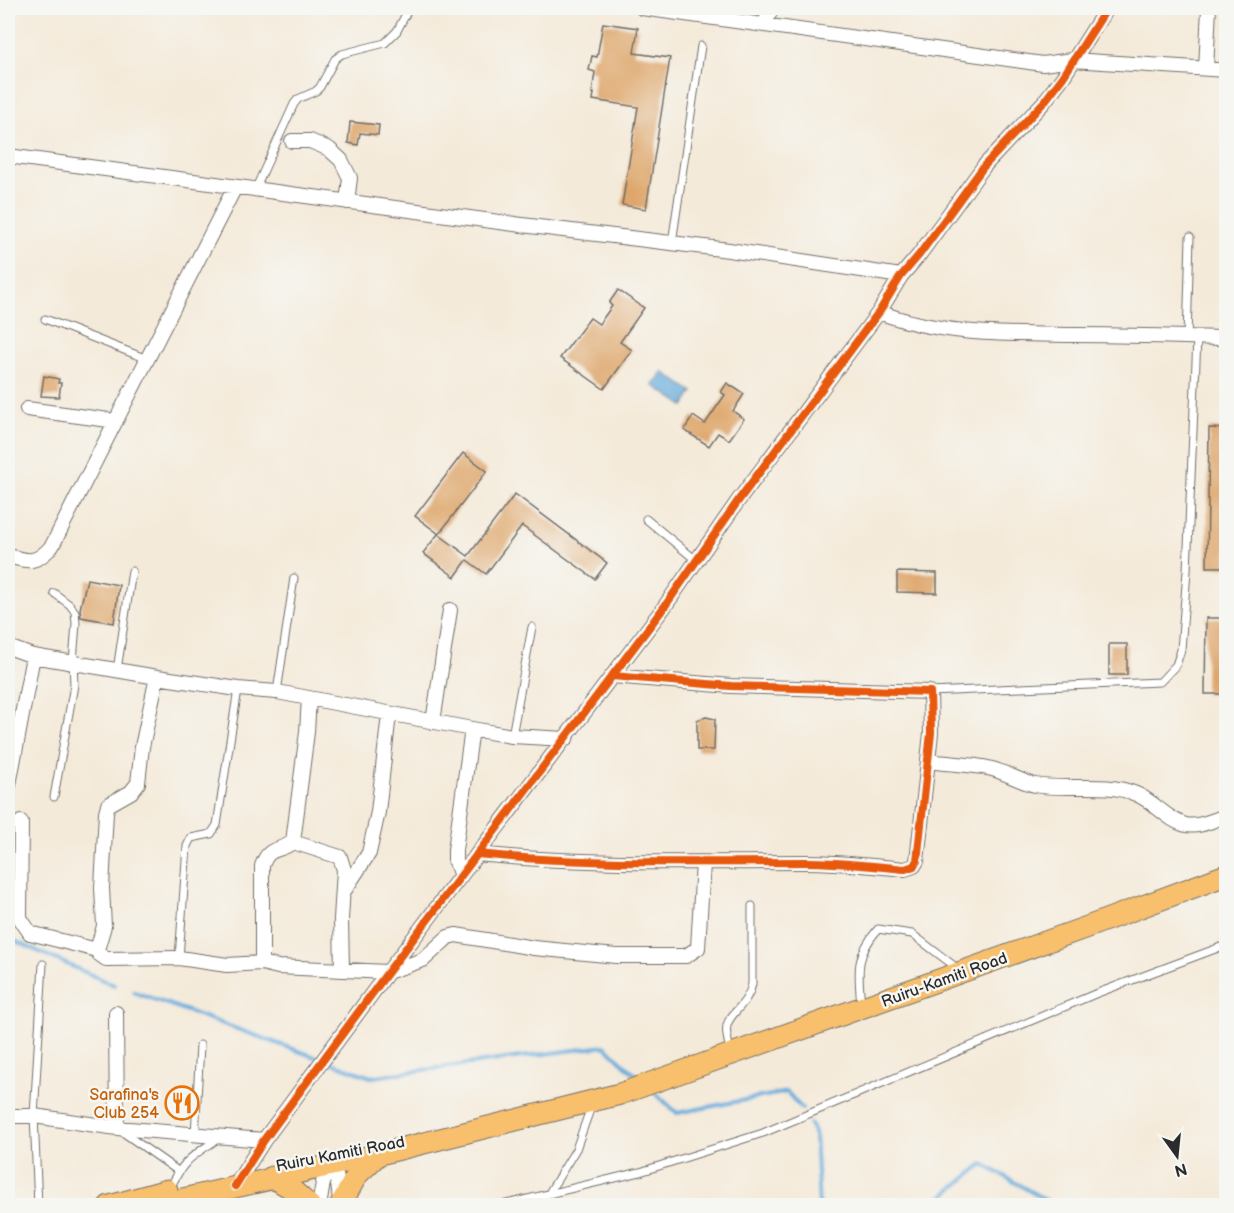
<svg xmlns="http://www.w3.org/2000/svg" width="1234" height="1213" font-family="'Balsamiq Sans',sans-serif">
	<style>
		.water { fill: #67acdd; stroke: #496c84; stroke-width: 1.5 }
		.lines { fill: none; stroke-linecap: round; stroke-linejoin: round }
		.stream { stroke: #67acdd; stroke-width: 4 }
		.building { fill: #dea66b }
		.service-casing { stroke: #716e68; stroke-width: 9 }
		.minor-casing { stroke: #716e68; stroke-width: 16 }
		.primary-casing { stroke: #716e68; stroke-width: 23 }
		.service { stroke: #fff; stroke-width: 7 }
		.minor { stroke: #fff; stroke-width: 14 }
		.primary { stroke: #f8bf6c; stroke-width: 21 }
		.cycleway-casing { stroke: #f6f6f2; stroke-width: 11 }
		.cycleway { stroke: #e8590c; stroke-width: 8 }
		.labels { text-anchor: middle; stroke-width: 5; stroke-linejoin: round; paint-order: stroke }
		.street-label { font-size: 16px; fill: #2b2b2b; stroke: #f6f6f2 }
		.food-label { font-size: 16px; fill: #c56008; stroke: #f6f6f2; text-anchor: end }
	</style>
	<rect width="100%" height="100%" fill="#f6f6f2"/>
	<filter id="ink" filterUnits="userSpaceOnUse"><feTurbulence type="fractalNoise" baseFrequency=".0167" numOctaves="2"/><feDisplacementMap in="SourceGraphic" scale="12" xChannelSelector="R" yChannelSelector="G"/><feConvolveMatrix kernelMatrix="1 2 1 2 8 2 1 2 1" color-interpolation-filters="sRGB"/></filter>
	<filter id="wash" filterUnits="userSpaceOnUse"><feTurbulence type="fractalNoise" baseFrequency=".008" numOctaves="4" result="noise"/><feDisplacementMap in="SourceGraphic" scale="24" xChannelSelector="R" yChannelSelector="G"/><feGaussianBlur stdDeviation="1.35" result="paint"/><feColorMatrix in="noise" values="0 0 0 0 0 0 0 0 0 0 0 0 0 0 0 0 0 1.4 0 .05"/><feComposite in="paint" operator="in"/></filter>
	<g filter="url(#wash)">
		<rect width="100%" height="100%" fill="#f4ead9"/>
		<path class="water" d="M663,372L693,392L684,406L653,385Z"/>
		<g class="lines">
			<path class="stream" d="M8,938L114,985
				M134,992L371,1077L605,1046L641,1080
				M651,1089L677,1113L787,1092L802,1109
				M810,1124L815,1135L819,1206
				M931,1206L983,1164L1056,1206"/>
		</g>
		<g id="blocks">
			<path class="building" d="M603,23L638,28L634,53L670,58L646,209L622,205L638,107L593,100L594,93H592L595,72L589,70L592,56L597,57Z
				M350,122L379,125L378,135L360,133L358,145L348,143Z
				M618,290L644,308L620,342L632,350L604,389L560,358L590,318L599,324L612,306L609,303Z
				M44,376L59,379L58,383H61L59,397L41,396Z
				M727,383L744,394L733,411L744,419L729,440L718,433L709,446L684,430L693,416L705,424L725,395L721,392Z
				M1209,428L1227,429V567H1207Z
				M463,453L487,471L439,534L415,516Z
				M515,494L607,563L595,579L522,526L486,574L467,560L455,577L423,553L438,534L468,556Z
				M897,572L937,573V593L897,592Z
				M87,579L119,585L114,623L81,617L80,609Z
				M1206,618H1227V694H1205Z
				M1109,644H1127V675H1109Z
				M706,717L715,719L714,750H697V720Z"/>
		</g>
	</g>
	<g filter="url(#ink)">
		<use href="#blocks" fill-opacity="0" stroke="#716e68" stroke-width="1.5"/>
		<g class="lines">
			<g class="service-casing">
				<path id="service" d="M255,190L294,104L298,99L316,91L320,87L335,59L342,54L385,43L397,31L409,8
					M672,243L701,46
					M45,319L147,359
					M1187,338L1190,237
					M646,519L697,561
					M117,670L132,571
					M277,692L294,578
					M930,692L1160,682L1176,665L1181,650L1187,571L1197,338
					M512,736L532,627
					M54,797L74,685L73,662L76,623L75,612L70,605L54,593
					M179,958L187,846L191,838L211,834L217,825L238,689
					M861,1005C858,971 855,956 878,929L912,934L957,968
					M730,1051C729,1044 725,1033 727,1026C729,1013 748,1005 752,984V906
					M121,1131L178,1171
					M195,1135L200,1045
					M170,1189C183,1159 193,1156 219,1138
					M549,1193L576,1149L592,1104
					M38,1206L34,1116L43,964
					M498,1206L640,1172L763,1133L1095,994L1226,945"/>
			</g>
			<g class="minor-casing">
				<path id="minor" d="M642,8L1043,64L1072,60L1226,70
					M764,25L772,8
					M1206,69L1209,8
					M292,141H310L329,149L341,160L350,178L347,202
					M8,156L522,225L729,250L901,276
					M879,312C941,336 1009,334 1075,335C1125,335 1176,337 1226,338
					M27,409L116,421
					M8,556C30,562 36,564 52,546L235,187
					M8,647L33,656L157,677L238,689L277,692L472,729L512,736L566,739
					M157,677L142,747L138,783L131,792L108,805L106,812L102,888L104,926L97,950L99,954L106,959L179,958L227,965L262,963
					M309,698L307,732L293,842C278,853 269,845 262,866V963L278,967L388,972L423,960L448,937L456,935L534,948L616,956H686L698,948L703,863
					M433,722L450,610
					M928,761C949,764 972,764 992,769C1007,773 1021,782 1035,785C1068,791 1105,781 1136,794C1154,801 1168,821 1186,825C1199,828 1215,819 1226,816
					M8,790L33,656
					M21,822L20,918L30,933L97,950
					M293,842L340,857L344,870L341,919L342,970
					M477,854C586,865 695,862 805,862C838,862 872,866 905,869L914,866L917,861L931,733L930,692L731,686L612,676
					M461,876L455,860V850L472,729
					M344,891L369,853L378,812L389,714
					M116,1013L117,1128
					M8,1116H34L117,1128L264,1140
					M334,1164L339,1190L340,1203
					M235,1186L264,1140L388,972L665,606L738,501L879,312L901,276L919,255L984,166L1044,102L1063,77L1107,8
					M319,1206L326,1166"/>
			</g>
			<g class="primary-casing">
				<path id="primary" d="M272,1177L289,1187L310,1206
					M109,1206L167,1190
					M152,1206L380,1154L620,1094L1090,926L1226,875
					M340,1206L357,1175L379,1154"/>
			</g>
			<use href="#service" class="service"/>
			<use href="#minor" class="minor"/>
			<use href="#primary" class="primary"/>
			<g class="cycleway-casing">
				<path id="cycleway" d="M477,854C586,865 695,862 805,862C838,862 872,866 905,869L914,866L917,861L931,733L930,692L731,686L612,676
					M235,1186L264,1140L388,972L665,606L738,501L879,312L901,276L919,255L984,166L1044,102L1063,77L1107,8"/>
			</g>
			<use href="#cycleway" class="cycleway"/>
		</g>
	</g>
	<defs>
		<g id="restaurant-ring" transform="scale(1.725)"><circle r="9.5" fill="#f6f6f2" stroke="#e8710a" stroke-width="1.5"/><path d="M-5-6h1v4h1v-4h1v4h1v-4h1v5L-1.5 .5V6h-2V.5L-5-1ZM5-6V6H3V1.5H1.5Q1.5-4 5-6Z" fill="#e8710a"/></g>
	</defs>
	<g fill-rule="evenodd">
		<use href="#restaurant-ring" x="182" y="1103"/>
	</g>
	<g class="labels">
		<g class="street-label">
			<text transform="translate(944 979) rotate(-20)" y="6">Ruiru-Kamiti Road</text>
			<text transform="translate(340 1153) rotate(-11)" y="6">Ruiru Kamiti Road</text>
		</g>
		<g class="food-label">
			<text x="159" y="1100">Sarafina's<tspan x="159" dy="18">Club 254</tspan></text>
		</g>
	</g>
	<rect width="1234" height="1213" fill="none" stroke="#f6f6f2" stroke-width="30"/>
	<g transform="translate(1177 1156) rotate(165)" stroke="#f6f6f2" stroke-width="4.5" paint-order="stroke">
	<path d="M0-4.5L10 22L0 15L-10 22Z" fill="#2b2b2b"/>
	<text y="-9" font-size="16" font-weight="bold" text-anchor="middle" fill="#2b2b2b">N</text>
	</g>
</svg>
